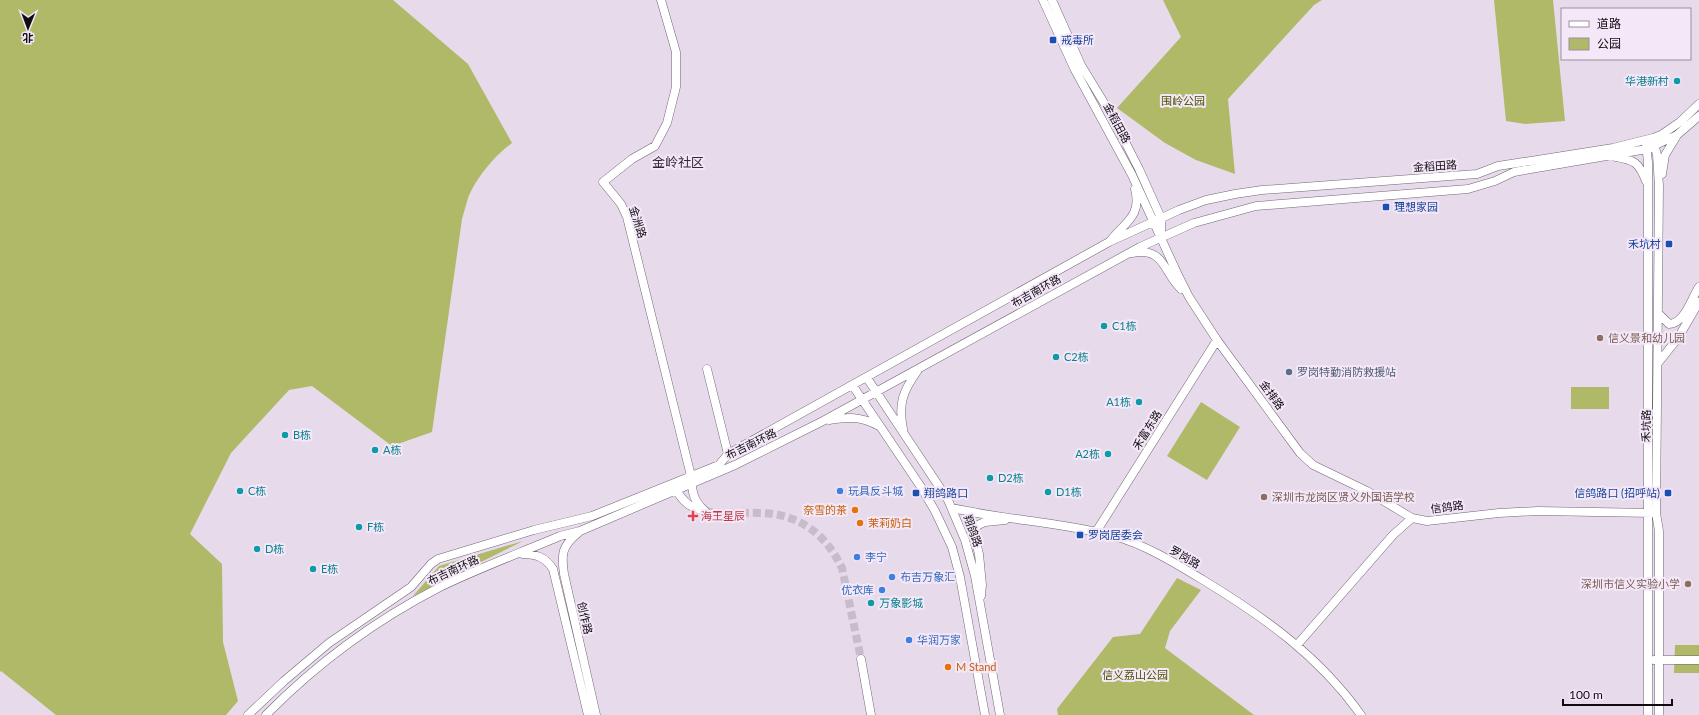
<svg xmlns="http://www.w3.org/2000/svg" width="1699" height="715" font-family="Lato,'Noto Sans SC',sans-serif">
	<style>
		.green { fill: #afb967 }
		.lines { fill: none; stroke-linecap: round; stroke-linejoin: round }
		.minor-tunnel { stroke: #c7bcca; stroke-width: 8; stroke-dasharray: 8 4; stroke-linecap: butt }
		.minor-casing { stroke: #716674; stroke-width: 9 }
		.minor { stroke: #fff; stroke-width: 8 }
		.transit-dot { fill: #1a4fb4; stroke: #f4e8f8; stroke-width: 1.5 }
		.culture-dot { fill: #0f9aa8; stroke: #f4e8f8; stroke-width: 1.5 }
		.education-dot { fill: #8d6e63; stroke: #f4e8f8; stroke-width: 1.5 }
		.service-dot { fill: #5c6f8a; stroke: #f4e8f8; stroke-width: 1.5 }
		.shop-dot { fill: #3f7fe0; stroke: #f4e8f8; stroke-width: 1.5 }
		.food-dot { fill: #e8710a; stroke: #f4e8f8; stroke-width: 1.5 }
		.health-dot { fill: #e0444e; stroke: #f4e8f8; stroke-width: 1.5 }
		.labels { text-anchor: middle; stroke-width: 4; stroke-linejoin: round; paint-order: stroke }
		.transit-label { font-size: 11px; fill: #164399; stroke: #f4e8f8; text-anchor: start }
		.culture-label { font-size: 11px; fill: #0d838f; stroke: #f4e8f8; text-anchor: start }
		.park-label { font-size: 11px; fill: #4a5000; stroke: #f4e8f8 }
		.street-label { font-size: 11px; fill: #0f0b10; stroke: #f4e8f8 }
		.education-label { font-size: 11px; fill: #785e54; stroke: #f4e8f8; text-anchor: start }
		.service-label { font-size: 11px; fill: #4e5e75; stroke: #f4e8f8; text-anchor: start }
		.shop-label { font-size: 11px; fill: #366cbe; stroke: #f4e8f8; text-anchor: start }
		.food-label { font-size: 11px; fill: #c56008; stroke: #f4e8f8; text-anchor: start }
		.health-label { font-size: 11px; fill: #be3a42; stroke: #f4e8f8; text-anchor: start }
		.quarter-label { font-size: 13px; fill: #312834; stroke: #f4e8f8 }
	</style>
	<rect width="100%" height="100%" fill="#e7dbeb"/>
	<path class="green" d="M0,0H393L468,64L512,143C495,155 476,178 468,198C466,205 464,212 462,219L432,432L392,446L312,386L289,390L231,453L190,534L222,564L223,642L238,701L226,715H56L1,671L0,672Z
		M1163,0H1322L1314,5L1228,99L1235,174L1196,160L1165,143L1117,108L1181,37Z
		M1494,0H1553L1565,121L1525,124L1506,121Z
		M1571,387H1609V409H1571Z
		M1201,402L1240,427L1207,480L1167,456Z
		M523,541L413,596L439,566Z
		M1177,578L1201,590L1170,631L1165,648L1254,715H1058L1057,709L1113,637L1140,634Z
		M1675,645H1699V673H1674Z"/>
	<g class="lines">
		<path class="minor-tunnel" d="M705,511C724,515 741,512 760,513C799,514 825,533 842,568L861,659"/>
		<g class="minor-casing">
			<path id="minor" d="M661,0L676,52V87L667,123L655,146L632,159L603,182L621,204L627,217L691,476C692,491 693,501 705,511
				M1043,0L1074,68L1132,175L1177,273L1189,297L1217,340L1300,453L1313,465L1367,491L1412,518
				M1052,0L1081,65L1112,116L1139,169L1161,218V237
				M1654,143L1657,155L1659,186L1656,513L1659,531V715
				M1646,144L1648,162V715
				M1616,157C1635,160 1639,163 1646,181
				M1662,174L1665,155L1676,137
				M1111,240C1125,222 1142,216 1135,189
				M1132,253C1165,247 1163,272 1181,289
				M1659,314L1669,324C1685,323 1691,299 1699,287
				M1658,363L1678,338L1699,302
				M707,369L728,454
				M867,378L948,500L965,540L975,576L1000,715
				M853,386L921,487L935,511L952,547L960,577L985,715
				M829,420C849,417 860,416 879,426
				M903,429C898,403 903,391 918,370
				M676,490C683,501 690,508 702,510
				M952,508C1005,520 1061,522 1114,536C1146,545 1175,563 1203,580C1264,617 1319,656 1361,715
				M1096,532L1217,340
				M578,533C562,546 561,554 564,574L596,715
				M523,554C536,554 545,557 553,569L588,715
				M981,596L982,585L979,554L974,534L975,529L978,525L985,522L1005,520
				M1297,645L1393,535L1412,518L1427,521L1499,513L1538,511L1653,513
				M861,659L871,715
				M1654,660H1699
				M248,715L284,681L329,643L411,587L431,564L438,559L534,530L592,516L719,465L728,454L1109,242L1179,210L1206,200L1235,194L1262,190L1477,174L1498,166L1613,148L1653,138L1661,135L1680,122L1699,104
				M266,715C316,664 376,620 440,587C479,568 520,553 560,536L580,531L735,465L823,421L1140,247L1194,223L1256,206L1468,189L1495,181L1514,172L1647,149L1677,135L1699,116"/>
		</g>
		<use href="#minor" class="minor"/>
	</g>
	<g class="transit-dot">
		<rect x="1049" y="36" width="8" height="8" rx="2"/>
		<rect x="1382" y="203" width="8" height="8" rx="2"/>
		<rect x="1665" y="240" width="8" height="8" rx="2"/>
		<rect x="912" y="489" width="8" height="8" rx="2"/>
		<rect x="1664" y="489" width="8" height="8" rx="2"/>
		<rect x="1076" y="531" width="8" height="8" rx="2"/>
	</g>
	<g class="culture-dot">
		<circle cx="1677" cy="81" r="4"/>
		<circle cx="1104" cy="326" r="4"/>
		<circle cx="1056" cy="357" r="4"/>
		<circle cx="1139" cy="402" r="4"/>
		<circle cx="285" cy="435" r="4"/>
		<circle cx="375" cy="450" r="4"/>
		<circle cx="1108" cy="454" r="4"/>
		<circle cx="990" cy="478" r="4"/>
		<circle cx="240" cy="491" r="4"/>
		<circle cx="1048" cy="492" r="4"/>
		<circle cx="359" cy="527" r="4"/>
		<circle cx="257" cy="549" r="4"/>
		<circle cx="313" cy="569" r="4"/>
		<circle cx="871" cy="603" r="4"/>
	</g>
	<g class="education-dot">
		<circle cx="1600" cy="338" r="4"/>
		<circle cx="1264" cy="497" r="4"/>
		<circle cx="1688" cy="584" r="4"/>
	</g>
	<circle class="service-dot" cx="1289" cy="372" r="4"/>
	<g class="shop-dot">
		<circle cx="840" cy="491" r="4"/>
		<circle cx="857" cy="557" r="4"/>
		<circle cx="892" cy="577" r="4"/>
		<circle cx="882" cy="590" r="4"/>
		<circle cx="909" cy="640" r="4"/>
	</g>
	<g class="food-dot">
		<circle cx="855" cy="510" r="4"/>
		<circle cx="860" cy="523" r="4"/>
		<circle cx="948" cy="667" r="4"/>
	</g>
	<path class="health-dot" d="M691 510h4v4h4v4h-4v4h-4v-4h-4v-4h4z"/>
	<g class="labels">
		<g class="transit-label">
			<text x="1061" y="44">戒毒所</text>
			<text x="1394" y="211">理想家园</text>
			<text x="1661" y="248" text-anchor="end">禾坑村</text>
			<text x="924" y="497">翔鸽路口</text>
			<text x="1660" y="497" text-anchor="end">信鸽路口 (招呼站)</text>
			<text x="1088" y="539">罗岗居委会</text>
		</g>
		<g class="culture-label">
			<text x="1669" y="85" text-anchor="end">华港新村</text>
			<text x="1112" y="330">C1栋</text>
			<text x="1064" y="361">C2栋</text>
			<text x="1131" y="406" text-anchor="end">A1栋</text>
			<text x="293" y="439">B栋</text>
			<text x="383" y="454">A栋</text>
			<text x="1100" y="458" text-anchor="end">A2栋</text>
			<text x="998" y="482">D2栋</text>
			<text x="248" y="495">C栋</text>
			<text x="1056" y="496">D1栋</text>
			<text x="367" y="531">F栋</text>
			<text x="265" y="553">D栋</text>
			<text x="321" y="573">E栋</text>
			<text x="879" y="607">万象影城</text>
		</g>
		<g class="park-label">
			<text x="1183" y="105">围岭公园</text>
			<text x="1135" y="679">信义荔山公园</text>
		</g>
		<g class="street-label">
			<text transform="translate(1117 123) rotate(62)" y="4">金稻田路</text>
			<text transform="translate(1435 166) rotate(-4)" y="4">金稻田路</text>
			<text transform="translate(638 222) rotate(73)" y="4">金洲路</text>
			<text transform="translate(1036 291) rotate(-29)" y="4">布吉南环路</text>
			<text transform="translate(1272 395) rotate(54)" y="4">金排路</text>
			<text transform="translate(1646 426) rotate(-89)" y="4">禾坑路</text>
			<text transform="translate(1147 430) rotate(-58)" y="4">禾富东路</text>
			<text transform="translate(751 444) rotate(-26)" y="4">布吉南环路</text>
			<text transform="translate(1447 507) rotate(-7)" y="4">信鸽路</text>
			<text transform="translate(973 531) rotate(70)" y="4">翔鸽路</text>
			<text transform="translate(1185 557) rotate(30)" y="4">罗岗路</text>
			<text transform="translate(453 570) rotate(-25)" y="4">布吉南环路</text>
			<text transform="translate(585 618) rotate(77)" y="4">创作路</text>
		</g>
		<g class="education-label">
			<text x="1608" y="342">信义景和幼儿园</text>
			<text x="1272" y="501">深圳市龙岗区贤义外国语学校</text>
			<text x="1680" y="588" text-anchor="end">深圳市信义实验小学</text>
		</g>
		<g class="service-label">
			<text x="1297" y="376">罗岗特勤消防救援站</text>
		</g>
		<g class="shop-label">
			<text x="848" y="495">玩具反斗城</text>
			<text x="865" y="561">李宁</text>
			<text x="900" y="581">布吉万象汇</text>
			<text x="874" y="594" text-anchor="end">优衣库</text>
			<text x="917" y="644">华润万家</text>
		</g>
		<g class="food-label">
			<text x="847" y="514" text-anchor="end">奈雪的茶</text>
			<text x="868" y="527">茉莉奶白</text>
			<text x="956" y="671">M Stand</text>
		</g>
		<g class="health-label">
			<text x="701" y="520">海王星辰</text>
		</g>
		<g class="quarter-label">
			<text x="678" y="167">金岭社区</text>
		</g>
	</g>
	<rect x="1561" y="8" width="130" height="52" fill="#f4e8f8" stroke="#98909b"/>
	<rect x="1569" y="21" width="20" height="6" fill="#ffffff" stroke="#98909b"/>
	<text x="1597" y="28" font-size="12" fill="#0f0b10">道路</text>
	<rect x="1569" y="38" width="20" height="12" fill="#afb967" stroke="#98909b"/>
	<text x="1597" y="48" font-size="12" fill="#0f0b10">公园</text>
	<g transform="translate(28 28) rotate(181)" stroke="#f4e8f8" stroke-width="3" paint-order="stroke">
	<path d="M0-3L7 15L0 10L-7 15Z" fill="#0f0b10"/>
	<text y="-6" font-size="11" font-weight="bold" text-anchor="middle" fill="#0f0b10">北</text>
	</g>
	<path d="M1563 699v6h109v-6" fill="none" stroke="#0f0b10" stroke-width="2"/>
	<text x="1569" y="699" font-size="12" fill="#0f0b10" stroke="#f4e8f8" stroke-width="3" paint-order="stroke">100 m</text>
</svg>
